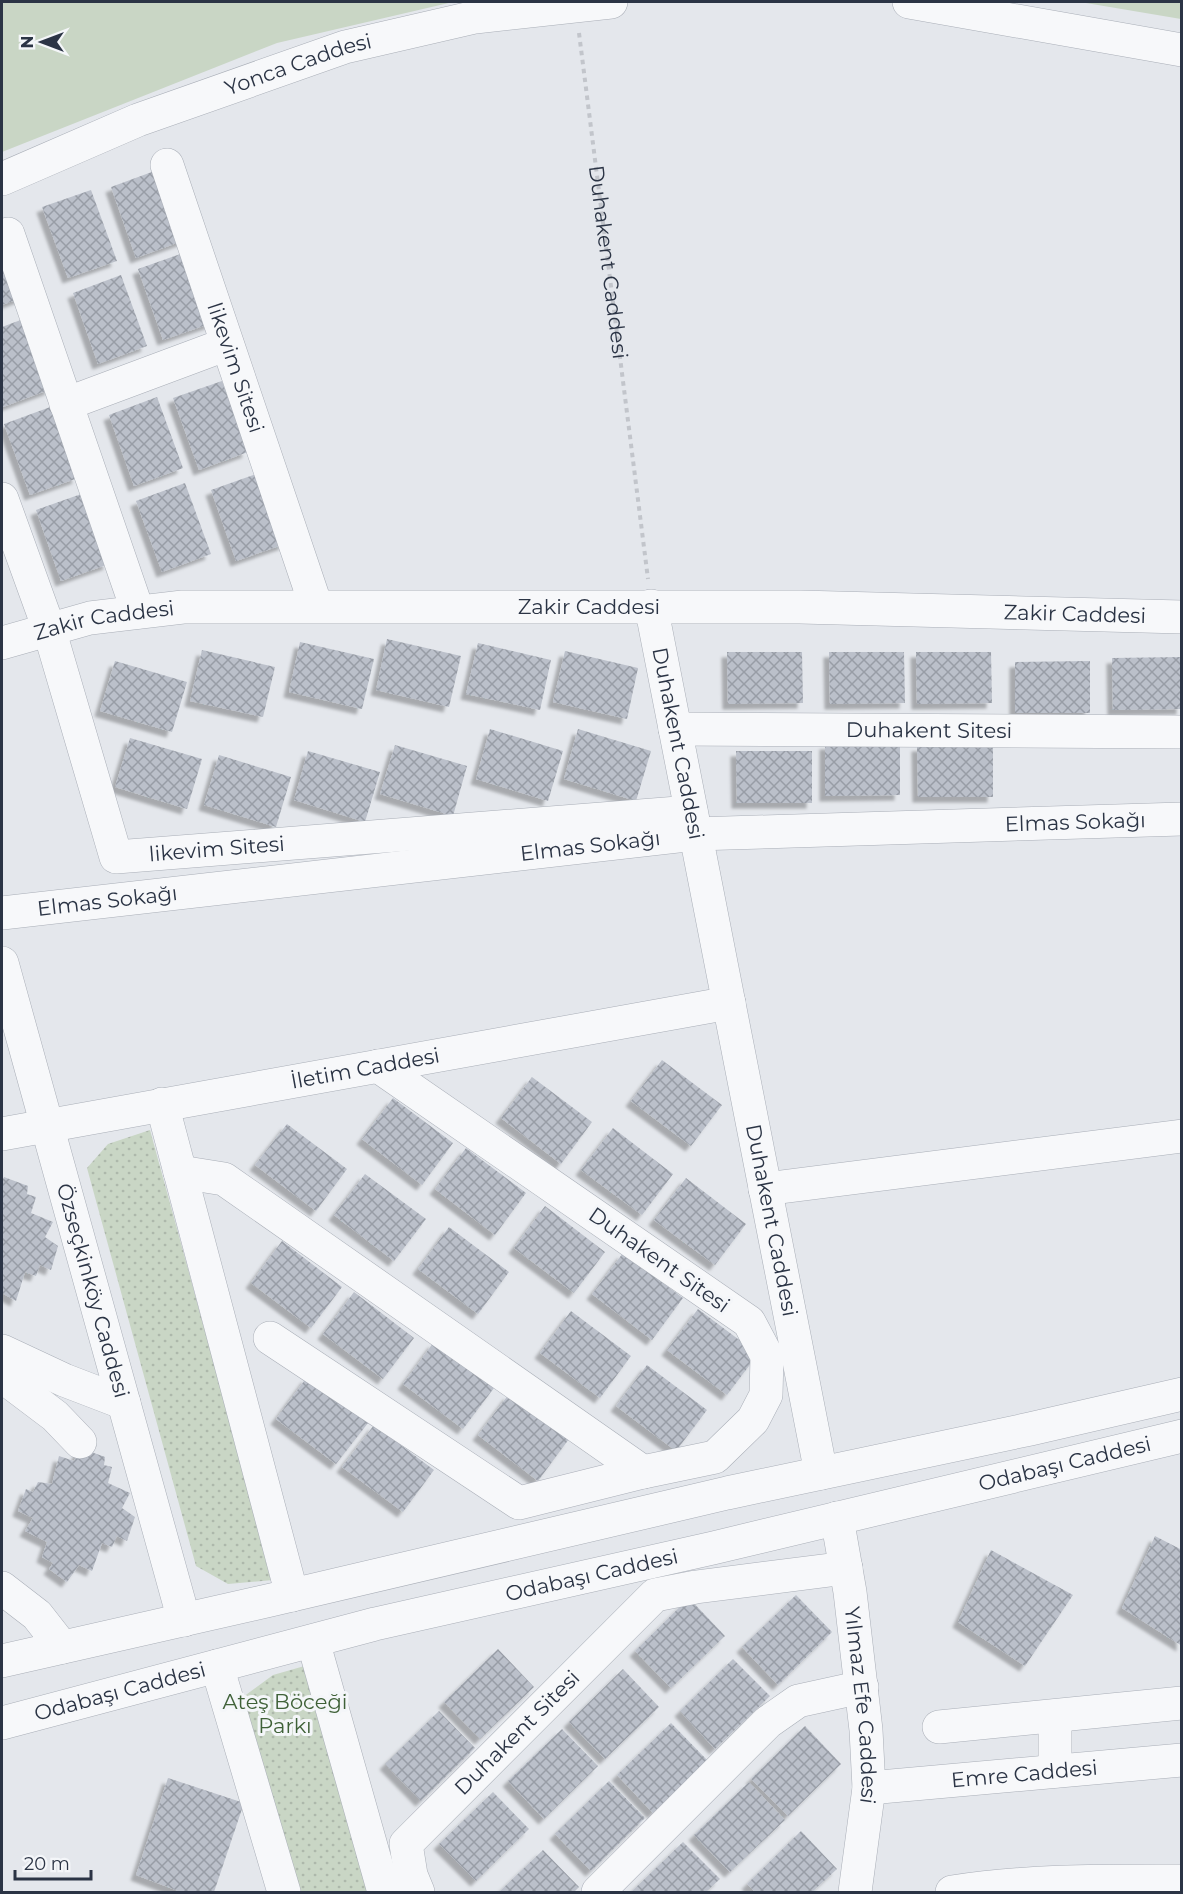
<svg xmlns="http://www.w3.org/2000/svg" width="1183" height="1894" font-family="Montserrat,sans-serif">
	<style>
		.green { fill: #c9d6c5 }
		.park { fill: url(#park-dots) }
		.building { fill: url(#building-cross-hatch); filter: url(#shadow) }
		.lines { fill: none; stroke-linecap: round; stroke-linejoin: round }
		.minor-casing { stroke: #a9aeb7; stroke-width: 34 }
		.path { stroke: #c2c5cb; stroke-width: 4; stroke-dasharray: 4.5 4.5; stroke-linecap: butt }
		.minor { stroke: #f7f8fa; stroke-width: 33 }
		.labels { text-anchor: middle; stroke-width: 6; stroke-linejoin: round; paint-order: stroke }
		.street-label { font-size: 21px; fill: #2b3445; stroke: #f4f6f9 }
		.park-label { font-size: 21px; fill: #3f6138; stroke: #f4f6f9 }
	</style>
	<defs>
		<pattern id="park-dots" width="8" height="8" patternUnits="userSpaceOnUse" patternTransform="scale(1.5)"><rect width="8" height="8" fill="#c9d6c5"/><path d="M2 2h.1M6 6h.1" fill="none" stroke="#adb8ab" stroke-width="1.8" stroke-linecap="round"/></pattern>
		<pattern id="building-cross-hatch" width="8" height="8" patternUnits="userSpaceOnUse" patternTransform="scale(1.5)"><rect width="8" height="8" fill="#bbc0ca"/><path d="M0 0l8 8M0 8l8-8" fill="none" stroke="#989da6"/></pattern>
		<filter id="shadow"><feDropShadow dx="-5.5" dy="5.5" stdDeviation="1.5" flood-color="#0004"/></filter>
	</defs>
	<rect width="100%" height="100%" fill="#e4e7ec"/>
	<path class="green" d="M2,2H453L277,43L2,152Z
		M1080,2H1181V19Z"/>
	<path class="park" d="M150,1130L273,1580L228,1584L196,1566L87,1168L108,1144Z
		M308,1665L370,1892H298L243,1697L273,1675Z"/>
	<path class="building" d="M160,169L185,240L136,258L111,187Z
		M91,190L117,261L68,278L42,207Z
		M2,236L24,297L2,305Z
		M186,252L212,323L163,340L138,269Z
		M121,275L147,346L98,364L73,293Z
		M26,318L51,389L3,407L2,327Z
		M222,381L248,452L199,470L173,398Z
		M157,397L183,468L134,486L109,415Z
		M53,406L78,478L30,495L4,424Z
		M259,473L285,544L236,561L211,490Z
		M185,483L211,554L162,572L136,501Z
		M84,493L109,564L61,581L36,510Z
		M387,639L461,656L449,707L376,690Z
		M300,642L374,659L362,709L289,692Z
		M478,643L551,660L540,710L466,694Z
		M202,650L275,667L263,717L190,701Z
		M565,651L638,668L627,719L553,702Z
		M727,652H802L803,703L728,704Z
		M829,652H904L905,703L830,704Z
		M916,652H991L992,703L917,704Z
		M1182,657V709L1113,710L1112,658Z
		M115,661L187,682L172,732L100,711Z
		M1090,661V713H1015V662Z
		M490,729L563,751L548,801L476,779Z
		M578,729L651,751L636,801L564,779Z
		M130,738L202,759L187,809L115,787Z
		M825,744H900V795L825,796Z
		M395,745L467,766L453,816L380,794Z
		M993,745V797H918L917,746Z
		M308,751L380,772L365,822L294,800Z
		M736,751H812V803H737Z
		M219,755L291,777L276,827L204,805Z
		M662,1060L722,1105L691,1146L631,1101Z
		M532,1077L592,1122L561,1164L501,1118Z
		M393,1098L453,1143L422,1185L362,1139Z
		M287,1124L347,1169L316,1211L255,1165Z
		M613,1128L673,1174L642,1215L581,1170Z
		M466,1148L526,1193L495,1235L435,1189Z
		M365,1174L426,1219L394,1261L334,1215Z
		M4,1177L28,1186L27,1194L36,1197L31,1213L53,1222L45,1237L58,1246L51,1270L40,1265L36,1276L25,1272L16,1301L2,1293V1181Z
		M686,1178L746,1224L715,1265L654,1220Z
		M545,1206L605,1252L574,1293L514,1248Z
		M449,1227L509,1272L478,1314L418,1269Z
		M282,1241L342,1287L311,1328L251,1283Z
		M623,1253L683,1298L652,1340L592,1294Z
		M354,1292L414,1338L383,1379L323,1334Z
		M698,1309L758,1354L727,1395L667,1350Z
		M571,1311L631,1356L600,1398L540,1353Z
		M434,1342L494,1388L463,1429L403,1384Z
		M647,1365L707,1410L676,1451L616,1406Z
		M307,1377L368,1423L336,1464L276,1419Z
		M509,1394L569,1439L538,1481L478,1435Z
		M374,1425L434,1470L403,1512L342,1467Z
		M80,1448L105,1457L104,1465L112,1467L108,1483L130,1493L122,1508L135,1517L127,1541L117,1536L112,1547L102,1543L92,1571L79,1565L67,1582L49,1569L53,1563L42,1557L47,1542L25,1531L33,1518L18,1511L26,1489L33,1492L38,1482L52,1484L59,1456L74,1461Z
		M1155,1536L1182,1550V1646L1122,1608Z
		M991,1550L1073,1595L1025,1666L958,1622Z
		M796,1595L832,1632L778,1685L742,1647Z
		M689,1598L725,1636L671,1688L635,1651Z
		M498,1649L534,1687L480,1739L444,1702Z
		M733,1659L770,1696L715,1749L680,1711Z
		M623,1669L659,1707L605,1759L569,1722Z
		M439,1711L475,1748L421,1801L385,1764Z
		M671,1723L707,1760L653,1813L617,1775Z
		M805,1726L841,1764L788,1816L751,1779Z
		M562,1729L598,1766L544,1819L508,1781Z
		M168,1778L244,1803L214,1892H181L136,1875Z
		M609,1781L645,1818L591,1871L555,1834Z
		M749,1782L785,1820L730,1872L694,1835Z
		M493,1792L529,1829L476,1881L439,1844Z
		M801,1831L837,1869L812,1892H755L747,1884Z
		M683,1842L720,1879L706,1892H631Z
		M543,1850L579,1887L574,1892H499Z"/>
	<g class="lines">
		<g class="minor-casing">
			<g id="minor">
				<path d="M909,2L1182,50"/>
				<path id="s2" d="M167,165L316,606"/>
				<path id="s3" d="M2,179L138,120L345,47L475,17L611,2"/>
				<path d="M8,234L138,612"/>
				<path d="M66,404L227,344"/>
				<path id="s4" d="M2,499L49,629L116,857L691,812"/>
				<path id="s5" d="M651,606L821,1473"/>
				<path id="s6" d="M2,643L90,618L183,607H800L1182,617"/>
				<path id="s7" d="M675,729L1182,732"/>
				<path id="s8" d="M2,913L695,834L1182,819"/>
				<path id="s9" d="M2,963L184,1620"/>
				<path d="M162,1104L292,1595"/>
				<path id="s10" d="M2,1134L729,1003"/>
				<path d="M180,1172L224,1179L643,1472"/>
				<path d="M765,1189L1182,1136"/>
				<path d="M270,1338L519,1503L643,1472L715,1457L753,1420L766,1395L767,1356L749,1322L378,1066"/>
				<path d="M2,1351L64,1380L124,1403"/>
				<path d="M2,1376L55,1416L80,1442"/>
				<path id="s11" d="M837,1518L850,1592L866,1730L869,1788L855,1892"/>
				<path d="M2,1588L37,1615L62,1647"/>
				<path d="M313,1641L384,1892"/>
				<path d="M2,1661L271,1600L727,1493L1030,1429L1182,1394"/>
				<path d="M217,1666L284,1892"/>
				<path d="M1055,1716V1771"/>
				<path id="s12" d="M2,1723L375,1624L713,1548L1182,1436"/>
				<path d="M939,1727L1182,1703"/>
				<path id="s13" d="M869,1788L1182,1760"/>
				<path id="s14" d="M418,1892L411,1875L406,1844L655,1595L696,1587L846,1568"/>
				<path d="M598,1892L768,1722L798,1701L862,1687"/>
				<path d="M952,1892C1028,1880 1105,1881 1182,1881"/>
			</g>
		</g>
		<path class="path" id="s1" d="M579,33L648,579"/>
		<use href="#minor" class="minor"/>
	</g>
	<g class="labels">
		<g class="street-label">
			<text dy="7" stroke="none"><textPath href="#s3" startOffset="318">Yonca Caddesi</textPath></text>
			<text dy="7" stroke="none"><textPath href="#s1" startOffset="231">Duhakent Caddesi</textPath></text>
			<text dy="7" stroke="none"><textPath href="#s2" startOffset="214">likevim Sitesi</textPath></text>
			<text dy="7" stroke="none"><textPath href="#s6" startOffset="591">Zakir Caddesi</textPath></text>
			<text dy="7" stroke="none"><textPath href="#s6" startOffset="1077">Zakir Caddesi</textPath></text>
			<text dy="7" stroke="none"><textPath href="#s6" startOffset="105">Zakir Caddesi</textPath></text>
			<text dy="7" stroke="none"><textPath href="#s7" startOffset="254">Duhakent Sitesi</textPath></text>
			<text dy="7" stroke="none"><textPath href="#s5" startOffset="140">Duhakent Caddesi</textPath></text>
			<text dy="7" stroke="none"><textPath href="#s8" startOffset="1078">Elmas Sokağı</textPath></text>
			<text dy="7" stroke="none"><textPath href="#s8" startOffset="592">Elmas Sokağı</textPath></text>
			<text dy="7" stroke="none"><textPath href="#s4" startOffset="477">likevim Sitesi</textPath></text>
			<text dy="7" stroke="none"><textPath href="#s8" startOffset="106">Elmas Sokağı</textPath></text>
			<text dy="7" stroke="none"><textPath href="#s10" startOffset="369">İletim Caddesi</textPath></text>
			<text dy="7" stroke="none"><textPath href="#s5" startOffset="626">Duhakent Caddesi</textPath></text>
			<text transform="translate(659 1260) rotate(35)" y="7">Duhakent Sitesi</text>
			<text dy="7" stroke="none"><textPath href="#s9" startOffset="340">Özseçkinköy Caddesi</textPath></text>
			<text dy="7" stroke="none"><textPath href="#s12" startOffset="1094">Odabaşı Caddesi</textPath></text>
			<text dy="7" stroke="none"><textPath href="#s12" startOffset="608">Odabaşı Caddesi</textPath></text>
			<text dy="7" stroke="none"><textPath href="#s12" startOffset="122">Odabaşı Caddesi</textPath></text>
			<text dy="7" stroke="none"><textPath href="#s11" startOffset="189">Yılmaz Efe Caddesi</textPath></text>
			<text dy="7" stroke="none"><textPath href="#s14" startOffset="207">Duhakent Sitesi</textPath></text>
			<text dy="7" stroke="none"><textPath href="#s13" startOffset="156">Emre Caddesi</textPath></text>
		</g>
		<g class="park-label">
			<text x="285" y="1709">Ateş Böceği<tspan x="285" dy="24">Parkı</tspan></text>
		</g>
	</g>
	<rect width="1183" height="1894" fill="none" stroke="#2b3445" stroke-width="6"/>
	<g transform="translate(42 42) rotate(270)" stroke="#f4f6f9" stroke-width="4.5" paint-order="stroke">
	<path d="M0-4.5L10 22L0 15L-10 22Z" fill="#2b3445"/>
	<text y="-9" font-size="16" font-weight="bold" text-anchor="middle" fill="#2b3445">N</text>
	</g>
	<path d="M15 1870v9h76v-9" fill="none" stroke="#2b3445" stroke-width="3"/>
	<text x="24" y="1870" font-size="18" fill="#2b3445" stroke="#f4f6f9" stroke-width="4.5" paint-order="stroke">20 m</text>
</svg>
